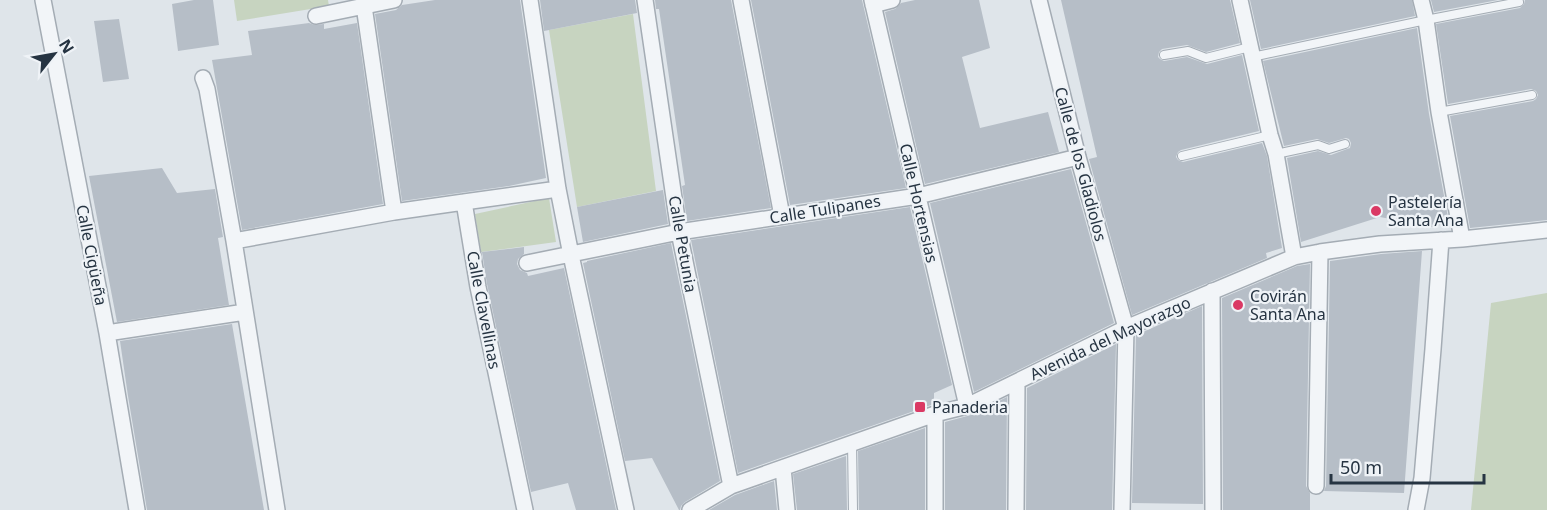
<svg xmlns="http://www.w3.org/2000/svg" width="1547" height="510" font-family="'Noto Sans',sans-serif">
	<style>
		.green { fill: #c7d4c0 }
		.building { fill: #b6bec7 }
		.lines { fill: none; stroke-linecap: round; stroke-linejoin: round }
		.lane-casing { stroke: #a4acb4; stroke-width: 10 }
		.street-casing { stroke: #a4acb4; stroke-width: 18 }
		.lane { stroke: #f2f5f8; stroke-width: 8 }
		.street { stroke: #f2f5f8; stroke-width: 15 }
		.poi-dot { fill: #da3964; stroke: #eff3f7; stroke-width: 2 }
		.labels { text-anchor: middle; stroke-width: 4.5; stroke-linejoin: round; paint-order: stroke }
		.street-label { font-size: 16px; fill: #263442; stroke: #eff3f7 }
		.poi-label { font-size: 16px; fill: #263442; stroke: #eff3f7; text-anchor: start }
	</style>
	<rect width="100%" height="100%" fill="#dfe5ea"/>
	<path class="green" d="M234,0H328L329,6L237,21Z
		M633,14L656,191L577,207L549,30Z
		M549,198L556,242L481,252L475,214Z
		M1547,293V510H1471L1491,303Z"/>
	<path class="building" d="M194,0H213L219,45L178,51L172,4Z
		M435,0H520L546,178L509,186L402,201L375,14L396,10L402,5Z
		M540,0H635L637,13L544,31Z
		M655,0H731L771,208L687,221L682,186L685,185L659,9H656Z
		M751,0H862L906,188L790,205Z
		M915,0H979L990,48L962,57L980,128L1048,112L1059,152L925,184L885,12L895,9L901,3Z
		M1061,0H1230L1240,43L1206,52L1187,45L1162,49L1159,52L1158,57L1160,59L1164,61L1187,57L1207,64L1242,55L1259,131L1181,150L1178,152L1176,157L1178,160L1183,162L1262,143L1267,156L1282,248L1266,253L1267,258L1132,315L1089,159L1097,157Z
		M1250,0H1412L1415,16L1261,49Z
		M1431,0H1498L1434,12Z
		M1525,0H1547V220L1470,228L1450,116L1533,101L1536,99L1538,95L1536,91L1531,89L1448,104L1436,24L1520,8L1524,4Z
		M119,19L129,79L103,82L94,21Z
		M309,23L314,25L324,24V29L357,23L383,204L242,230L212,60L252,55L248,31Z
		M1417,28L1429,114L1449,223L1432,227L1380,217L1301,242L1287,158L1318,151L1331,155L1347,149L1350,148L1351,143L1349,139L1346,138L1329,143L1317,139L1284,146L1263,61Z
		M162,168L177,193L215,189L223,237L218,238L229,305L117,322L89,176Z
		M1071,169L1114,323L974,392L930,203Z
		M663,190L668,224L583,242L577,207Z
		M910,207L952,385L934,393V404L738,473L691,240Z
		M671,243L720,481L685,502L681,506L680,510H679L652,458L625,461L583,263L587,262V261Z
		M524,247V254L518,259L517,264L520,270L527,273L528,276L564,268L616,510H576L568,483L531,492L487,284L482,252Z
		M1422,251L1404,493L1324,491L1326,486L1330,261L1381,254Z
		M1310,264L1306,486L1310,493V510H1223L1222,298L1297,266Z
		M1202,306L1203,504L1132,503L1136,335Z
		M232,324L264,510H147L128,396L120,341Z
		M1116,344L1112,510H1026L1027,388Z
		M1007,397L1006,510H945V422L971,415Z
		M925,428V510H859L858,451Z
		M846,456L847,510H797L793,474Z
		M774,481L777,510H709L735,495Z"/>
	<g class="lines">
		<g class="lane-casing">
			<path id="lane" d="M1164,55L1188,51L1206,58L1250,47
				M1252,57L1426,20L1519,2
				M1439,112L1532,95
				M1276,154L1318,145L1329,149L1345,144
				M1182,156L1270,135
				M852,443L853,510"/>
		</g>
		<g class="street-casing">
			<path id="street" d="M43,0L107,333L137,510
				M530,0L558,189L571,255L626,510
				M645,0L679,232L731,486
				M741,0L782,216
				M872,0L967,406
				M1039,0L1078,157L1126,328L1122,510
				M1240,0L1270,135L1276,154L1294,257
				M1421,0L1426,20L1439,112L1462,239
				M873,5L892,0
				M364,6L394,212
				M316,16L394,0
				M203,78L207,89L234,241L277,510
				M234,241L394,212L464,202
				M527,263L679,232L918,196L1078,157
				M1212,291L1213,510
				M107,333L245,312
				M783,468L787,510
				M1316,486L1320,252
				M525,510L478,287L464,202L558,189
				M690,510L731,486L935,414L967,406L1126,328L1294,257L1320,252L1380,244L1462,239L1547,230
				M935,510V414
				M1016,510L1017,382
				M1416,510L1422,478L1433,349L1441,240"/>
		</g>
		<use href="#lane" class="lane"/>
		<use href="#street" class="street"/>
	</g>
	<g class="poi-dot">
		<circle cx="1376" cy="211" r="6"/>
		<circle cx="1238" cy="305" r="6"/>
		<rect x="914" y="401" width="12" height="12" rx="3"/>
	</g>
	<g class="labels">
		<g class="street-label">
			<text transform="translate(1081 164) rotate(75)" y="6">Calle de los Gladiolos</text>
			<text transform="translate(919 203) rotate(77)" y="6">Calle Hortensias</text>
			<text transform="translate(825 209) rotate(-9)" y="6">Calle Tulipanes</text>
			<text transform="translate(683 244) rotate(80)" y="6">Calle Petunia</text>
			<text transform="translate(92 255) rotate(79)" y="6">Calle Cigüeña</text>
			<text transform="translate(484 310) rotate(79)" y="6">Calle Clavellinas</text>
			<text transform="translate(1110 338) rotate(-25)" y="6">Avenida del Mayorazgo</text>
		</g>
		<g class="poi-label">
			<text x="1388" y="208">Pastelería<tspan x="1388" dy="18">Santa Ana</tspan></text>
			<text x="1250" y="302">Covirán<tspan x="1250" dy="18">Santa Ana</tspan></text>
			<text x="932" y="413">Panaderia</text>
		</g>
	</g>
	<g transform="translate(54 54) rotate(59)" stroke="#eff3f7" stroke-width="4.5" paint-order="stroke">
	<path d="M0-4.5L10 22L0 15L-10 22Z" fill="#263442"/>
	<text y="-9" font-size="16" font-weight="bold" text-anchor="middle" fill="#263442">N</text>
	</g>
	<path d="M1331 474v9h153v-9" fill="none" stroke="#263442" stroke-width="3"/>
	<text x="1340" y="474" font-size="18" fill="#263442" stroke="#eff3f7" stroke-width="4.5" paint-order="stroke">50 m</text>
</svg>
